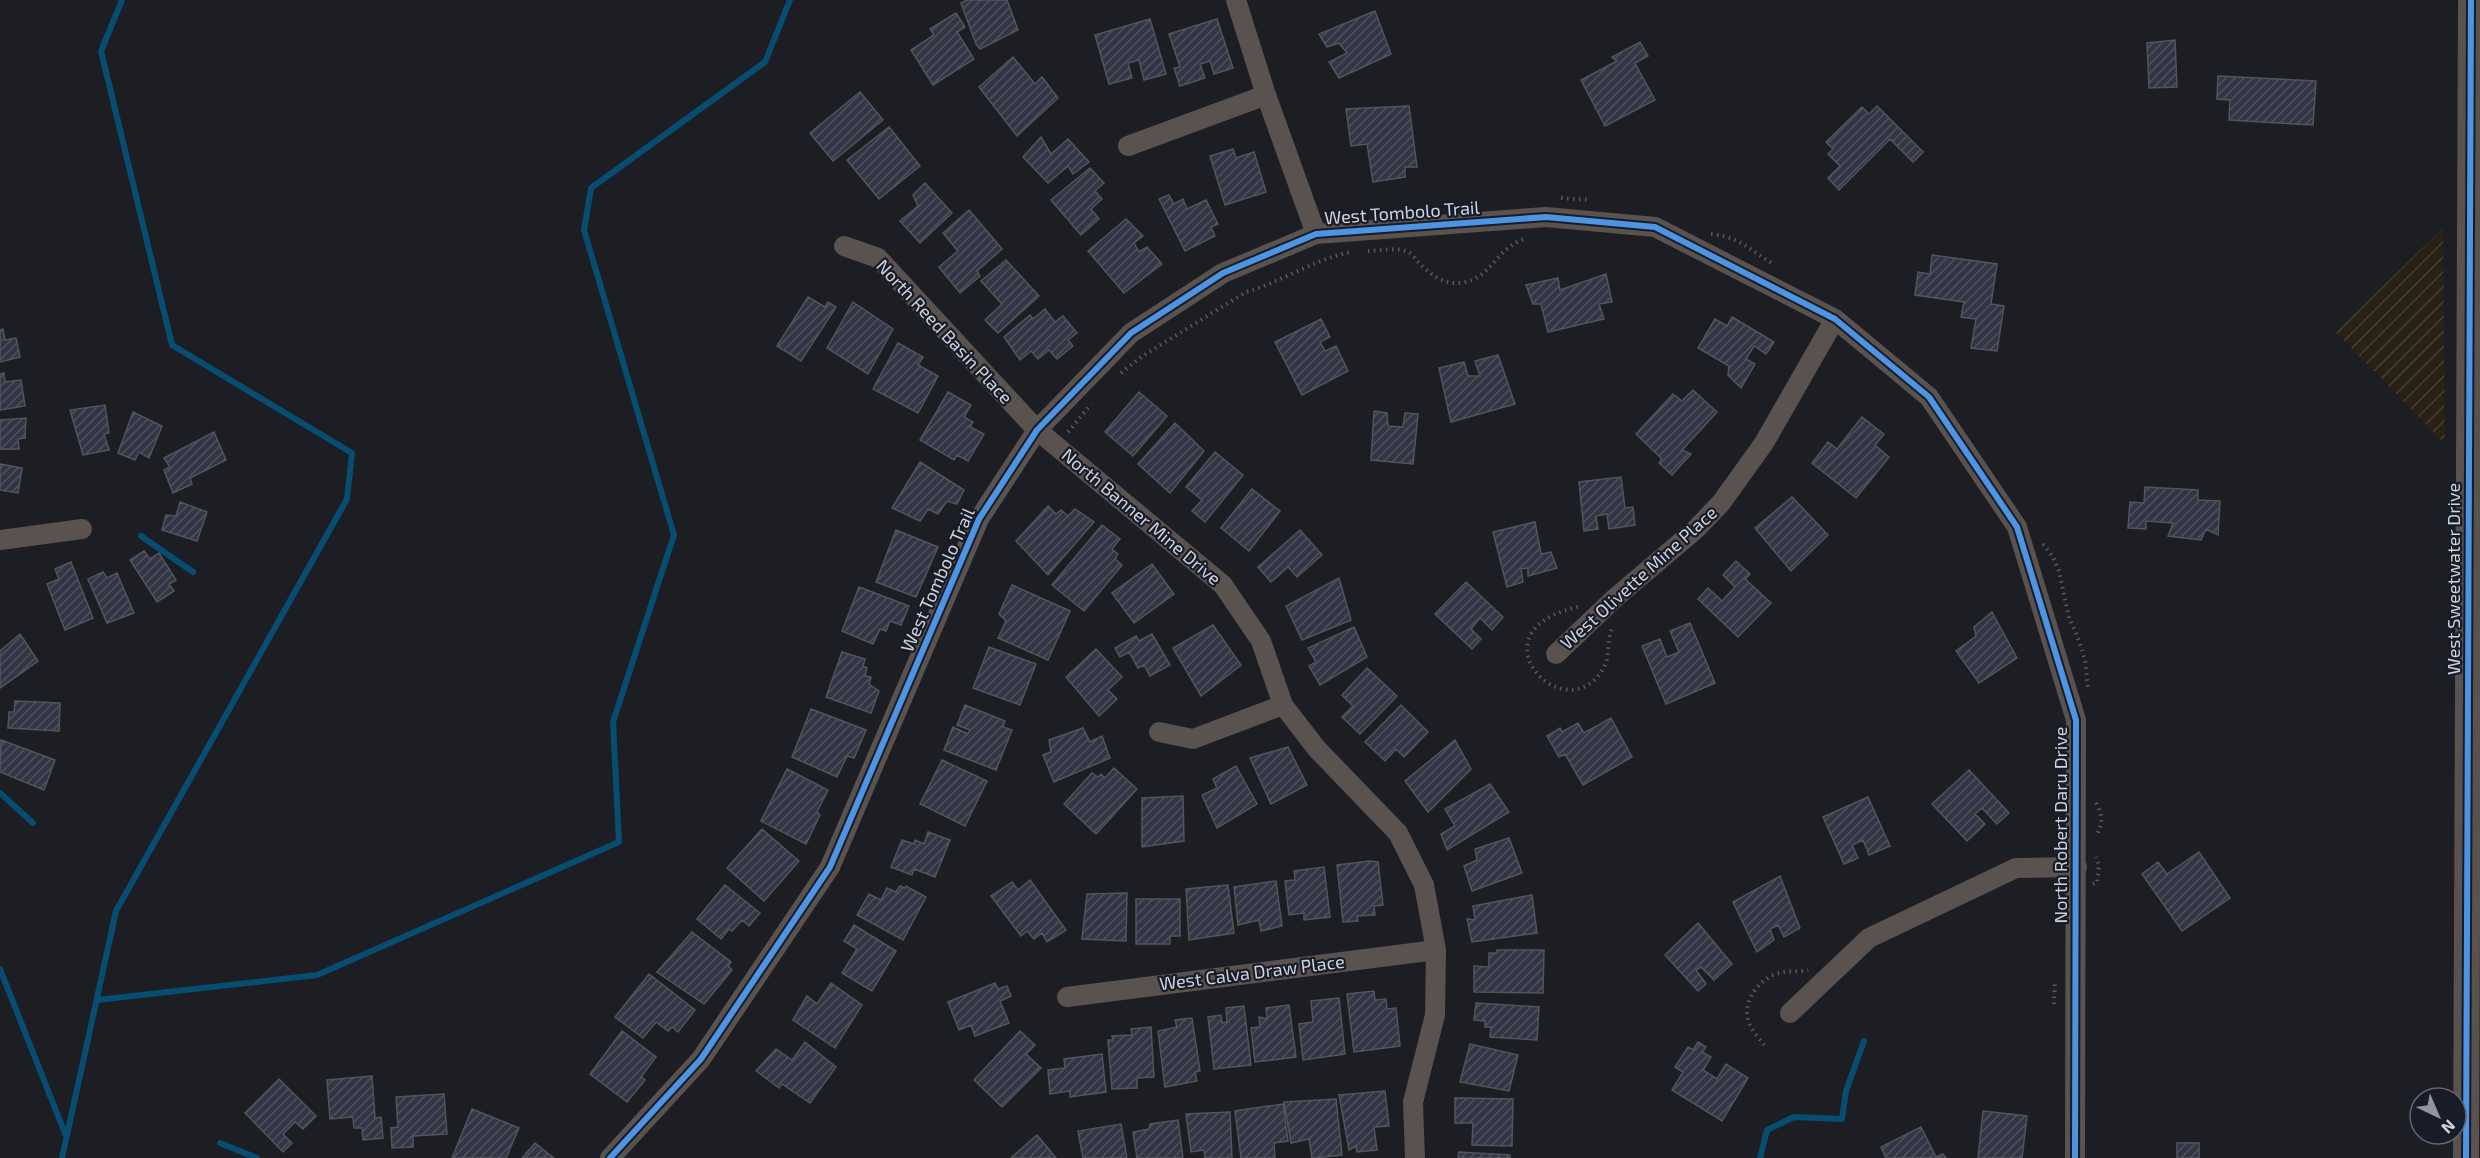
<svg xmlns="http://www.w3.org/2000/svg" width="2480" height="1158" font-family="'Exo 2',sans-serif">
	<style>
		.industrial { fill: url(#industrial-furrows) }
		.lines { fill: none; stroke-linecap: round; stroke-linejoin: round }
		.stream { stroke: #074d71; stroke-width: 6 }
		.building { fill: url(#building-hatch); stroke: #53555b; stroke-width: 1.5 }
		.path { stroke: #5d5957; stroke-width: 4; stroke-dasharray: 1.5 4.5; stroke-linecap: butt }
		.minor { stroke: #59524e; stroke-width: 20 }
		.tertiary { stroke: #59524e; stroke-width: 26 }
		.cycleway-casing { stroke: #181c28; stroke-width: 10 }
		.cycleway { stroke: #4d94e3; stroke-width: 6 }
		.labels { text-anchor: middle; stroke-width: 4.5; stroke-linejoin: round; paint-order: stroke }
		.street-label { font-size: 18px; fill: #d0d4dd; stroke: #181c28 }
	</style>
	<defs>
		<pattern id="industrial-furrows" width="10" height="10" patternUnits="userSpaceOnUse" patternTransform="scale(1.5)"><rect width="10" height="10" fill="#282114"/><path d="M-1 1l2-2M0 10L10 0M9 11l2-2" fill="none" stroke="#464036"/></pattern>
		<pattern id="building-hatch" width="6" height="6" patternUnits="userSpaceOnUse" patternTransform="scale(1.5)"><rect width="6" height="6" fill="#313544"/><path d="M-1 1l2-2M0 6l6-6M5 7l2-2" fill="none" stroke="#4e515f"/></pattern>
	</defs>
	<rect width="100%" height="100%" fill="#1c1e24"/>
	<path class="industrial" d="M2443,228L2445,444L2336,332Z"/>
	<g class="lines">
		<path class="stream" d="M141,536L193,572
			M0,793L33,823
			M0,969L66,1136
			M97,1000L317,975L619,842L613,722L674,535L584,230L591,188L765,62L790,0
			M220,1143L257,1158
			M62,1158L116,911L347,499L352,453L172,345L101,51L122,0
			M1760,1158L1767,1130L1794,1117L1842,1119L1846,1091L1864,1041"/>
	</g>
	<path class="building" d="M967,0H1007L1018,30L980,49L976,44L961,3Z
		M1375,11L1391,54L1339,78L1329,62L1347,53L1339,43L1327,47L1319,34Z
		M956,13L965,27L957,32L974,59L933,85L911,50L934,35L930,29Z
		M1150,19L1166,74L1144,80L1139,60L1128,63L1132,78L1109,84L1095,35Z
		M1217,19L1233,68L1214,74L1210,61L1200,64L1205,78L1180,86L1174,68L1180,67L1169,34Z
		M2175,40L2177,87L2149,88L2147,43Z
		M1640,42L1648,56L1635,63L1655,100L1605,126L1581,80L1617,61L1612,57Z
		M1013,57L1035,84L1042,77L1058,98L1017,136L979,87Z
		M2218,76L2316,81L2313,125L2229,120L2230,100L2217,99Z
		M860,92L883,120L833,161L810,133Z
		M1409,106L1417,167H1405V177L1373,182L1367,144L1351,146L1346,109Z
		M1877,106L1923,152L1913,162L1890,139L1839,190L1828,178L1840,166L1828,154L1833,149L1826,142L1862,107L1869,114Z
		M889,127L920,166L879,199L847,160Z
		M1041,137L1051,154L1068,139L1089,162L1073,174L1068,166L1048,183L1023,157Z
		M1233,149L1236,158L1254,152L1266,192L1225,205L1210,156Z
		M1090,168L1104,183L1095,191L1102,199L1091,209L1099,219L1081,235L1051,200Z
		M925,183L952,213L920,243L900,221L918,206L913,195Z
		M1169,195L1174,204L1183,199L1187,209L1206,200L1218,224L1211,227L1215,236L1185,251L1159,199Z
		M969,210L1002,249L977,271L980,276L960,293L939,267L958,251L943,233Z
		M1126,219L1143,236L1134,243L1139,252L1147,247L1162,264L1124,293L1088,251Z
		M1932,255L1997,264L1991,304L2004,306L1997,351L1971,348L1976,319L1961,317L1964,302L1915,295L1918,272L1930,274Z
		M1006,260L1039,296L998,333L985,320L1002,304L981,281Z
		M1606,274L1612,302L1599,304L1604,319L1548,332L1541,304H1533L1526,285L1558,278L1560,290Z
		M808,297L825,307L828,302L836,307L801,361L777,346Z
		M853,302L893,329L868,374L827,348Z
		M1045,309L1055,322L1063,316L1077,333L1068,340L1073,346L1057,359L1049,350L1038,359L1031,351L1020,360L1004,337L1030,315L1033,319Z
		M1732,317L1774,342L1766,354L1754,346L1746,359L1755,364L1741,388L1728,375L1729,366L1698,348L1715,319L1727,326Z
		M1321,319L1330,337L1320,342L1325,351L1336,346L1348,371L1302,395L1275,342Z
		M3,329L5,340L16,338L20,357L0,362V330Z
		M898,343L923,357L918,365L938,376L918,413L873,389Z
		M1498,355L1515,404L1451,422L1439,368L1464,362L1468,376H1480L1475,361Z
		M4,373L5,382L21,380L25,406L0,410V374Z
		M1693,390L1717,412L1682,450L1691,454L1672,475L1659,463L1662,459L1636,434L1673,394L1682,401Z
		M948,392L971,405L964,417L973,422L970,427L984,434L968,461L957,455L954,460L920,440Z
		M1139,392L1167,416L1133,456L1105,432Z
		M105,405L109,433L104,434L109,450L83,455L70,410Z
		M1374,411L1387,413L1388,426L1403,427L1405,413L1418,414L1413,464L1371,460Z
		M133,412L162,426L149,458L139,452L135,460L118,453Z
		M1862,417L1884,434L1875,445L1889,457L1856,498L1812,463L1828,442L1837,449Z
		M26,418L25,438L18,439L19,449H0V420Z
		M1175,423L1204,451L1170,493L1138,464Z
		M214,432L226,460L190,478L192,484L173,493L164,470L170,467L164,458Z
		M1215,452L1243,475L1205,522L1192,511L1202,500L1186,487Z
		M920,462L964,490L957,504L947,501L938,514L928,509L920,521L892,508Z
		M0,464L22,468L18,493L0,490Z
		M1621,477L1625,508L1633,507L1635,525L1609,529L1607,514L1596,516L1598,529L1584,531L1579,482Z
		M2145,487L2198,490V500L2220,501L2218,535L2206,529L2201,540L2168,536L2173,523L2146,521V529L2128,528L2130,502L2144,503Z
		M1252,489L1280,511L1249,551L1221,528Z
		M1792,497L1828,535L1791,571L1755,528Z
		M180,502L207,512L197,541L162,530L166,515L176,516Z
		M1048,506L1056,514L1061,510L1068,516L1075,509L1094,522L1048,575L1016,541Z
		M1535,522L1541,554L1551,552L1557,568L1528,576V568L1521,569L1523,582L1507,587L1493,532Z
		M1102,525L1120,539L1112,549L1118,554L1115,559L1122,565L1084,611L1052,585Z
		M896,530L938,547L916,597L876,582Z
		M1300,530L1322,555L1297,577L1288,567L1271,582L1258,567Z
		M144,551L150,559L159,553L176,580L169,584L174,591L157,602L130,560Z
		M1736,561L1750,574L1745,579L1771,603L1738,637L1698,599L1708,588L1722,601L1735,587L1723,575Z
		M71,562L93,618L65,630L47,584L59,579L55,569Z
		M1152,564L1174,594L1134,623L1112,593Z
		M103,572L107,578L117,573L134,613L107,623L88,579Z
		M1339,578L1351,620L1302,640L1286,606Z
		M1466,582L1503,617L1492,630L1480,618L1471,629L1481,639L1472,649L1435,614Z
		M1012,585L1070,611L1048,660L998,638L1006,621L999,614Z
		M859,587L909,606L901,625L890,621L886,631L880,629L873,644L842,631Z
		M1992,612L2017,658L1979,683L1956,651L1976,636L1974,627Z
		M1690,623L1715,683L1666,704L1642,646L1660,639L1667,657L1679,652L1670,631Z
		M1213,625L1241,665L1201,696L1173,648Z
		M1354,627L1367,657L1320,685L1309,666L1316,662L1308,648Z
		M20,634L38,661L0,688V651Z
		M1152,634L1170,665L1150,676L1144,665L1138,668L1129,652L1120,657L1115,648L1136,636L1139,641Z
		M989,647L1036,664L1020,705L973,688Z
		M1096,649L1122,677L1108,690L1117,699L1099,716L1066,677Z
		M842,652L865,659L863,666L867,668L865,676L871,677L869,684L879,691L871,713L826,697Z
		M1367,668L1397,696L1360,734L1342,717L1353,706L1342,695Z
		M15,701L60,703L59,731L8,728L9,712H14Z
		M965,705L1005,721L1003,727L1012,730L996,770L944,750L953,727L968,734L970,730L957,725Z
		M1401,705L1428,732L1404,757L1396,749L1385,761L1365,742Z
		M811,709L866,730L854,758L847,756L837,777L792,757Z
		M1611,718L1632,757L1583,785L1565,754L1559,757L1547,736L1560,728L1562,732L1578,723L1584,733Z
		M1083,728L1090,742L1102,736L1110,758L1054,782L1043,755L1051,752L1049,740Z
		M1,740L55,760L44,790L0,772Z
		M1455,740L1471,769L1428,812L1405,781Z
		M1288,747L1307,785L1271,804L1250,758Z
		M942,760L987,781L965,826L920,804Z
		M1236,766L1257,804L1217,828L1202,795L1217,788L1213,779Z
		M1114,768L1137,789L1096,834L1064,804L1092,773L1098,777L1101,774L1105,778Z
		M787,769L828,790L817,812L820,815L806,844L761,821Z
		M1969,770L2009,813L1997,824L1982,808L1975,814L1985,824L1967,841L1932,804Z
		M1490,784L1509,812L1447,850L1441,834L1455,826L1445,809Z
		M1183,796L1184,841L1142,847V798Z
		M1868,797L1890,846L1869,855L1863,840L1852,845L1858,858L1844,864L1823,817Z
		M762,829L799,861L764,901L727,868Z
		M928,832L950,840L935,877L914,869L912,875L891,867L902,840L914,844L915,840L924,844Z
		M1509,838L1522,873L1472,891L1464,866L1477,860L1475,849Z
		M2199,852L2230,898L2182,931L2142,874L2158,862L2167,874Z
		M1370,861L1378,862L1383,905L1374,906L1375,915L1357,916L1358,921L1343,922L1337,865Z
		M1324,867L1330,917L1304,920V913L1289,915L1285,881L1295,880L1294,871Z
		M1780,876L1800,928L1784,937L1778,925L1770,929L1774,940L1757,952L1733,902Z
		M1030,880L1066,930L1047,942L1042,933L1034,939L1027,931L1021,936L991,896L1012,882L1018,890Z
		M1276,881L1282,926L1261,931L1259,920L1238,925L1234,887Z
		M725,885L760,913L749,926L742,920L732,931L729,929L721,939L697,919Z
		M1228,885L1234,933L1189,940L1186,889Z
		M900,886L905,888L906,886L926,897L903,940L857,915L869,894L881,900L887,888L896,892Z
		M1127,893L1126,941L1082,939L1087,894Z
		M1532,895L1537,933L1472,942L1467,919L1475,920L1473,906Z
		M1136,899H1180V936H1170V944H1136Z
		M1698,923L1732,964L1714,980L1701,967L1696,970L1706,984L1698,991L1665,955Z
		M854,925L896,951L872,991L842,973L857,949L844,941Z
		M692,932L731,962L728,966L732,970L704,1004L657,972Z
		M1497,950H1544L1543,993L1474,992V966L1489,967V953H1497Z
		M649,974L695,1010L678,1032L672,1027L668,1031L656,1022L643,1038L615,1017Z
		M831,983L862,1005L835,1048L793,1020L807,996L817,1004Z
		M995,983L998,989L1007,986L1011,996L1000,1001L1009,1023L975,1036L971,1025L959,1030L948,1002Z
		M1374,991L1375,1000L1386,999L1387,1009L1396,1008L1400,1046L1354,1052L1347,994Z
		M1339,998L1345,1054L1303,1060L1299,1024L1313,1022L1311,1001Z
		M1476,1003L1539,1007L1537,1040L1490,1037L1491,1027H1485V1021L1474,1020Z
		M1289,1005L1296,1057L1255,1062L1251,1028L1260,1027L1259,1017L1267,1019L1266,1008Z
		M1244,1006L1251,1065L1214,1069L1208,1017L1221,1015L1222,1023L1227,1022L1226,1008Z
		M1192,1018L1200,1071L1195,1072L1197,1081L1165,1087L1158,1031L1177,1027L1175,1020Z
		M1151,1027L1154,1077L1137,1078V1088L1112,1089L1108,1040H1113L1112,1036L1132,1035L1131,1029Z
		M622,1031L656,1057L641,1077L645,1080L627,1102L590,1074Z
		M1020,1031L1035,1045L1026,1054L1041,1068L1002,1107L974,1080Z
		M805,1042L836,1067L810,1103L782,1084L779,1088L756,1071L776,1049L792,1060Z
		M1698,1042L1706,1047L1702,1052L1711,1057L1703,1070L1717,1079L1726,1064L1748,1078L1722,1121L1672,1090L1683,1072L1675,1067L1688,1047L1693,1050Z
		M1470,1044L1518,1055L1509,1091L1460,1082Z
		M1102,1054L1106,1092L1070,1097V1091L1050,1094L1048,1070L1065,1068L1064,1059Z
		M372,1076L375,1118L381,1117L383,1138L363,1140L362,1128H354L353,1117L330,1119L327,1080Z
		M279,1079L316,1116L303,1129L295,1122L283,1134L292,1143L283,1152L245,1113Z
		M1385,1091L1389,1126L1374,1127L1377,1150L1357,1152L1356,1146L1349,1150L1339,1095Z
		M444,1094L447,1134L413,1136V1147L392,1148L391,1128L398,1127L396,1097Z
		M1455,1098L1513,1099L1512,1146L1472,1145L1473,1123H1455Z
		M1336,1099L1342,1155L1312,1158L1309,1139L1291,1143L1284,1102Z
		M1283,1104L1288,1141L1274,1143L1275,1158H1241L1235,1111Z
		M472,1109L519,1128L506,1158H452Z
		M1983,1111L2027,1116L2022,1158H1978Z
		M1230,1112L1232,1158H1205L1204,1150L1191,1152L1186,1114Z
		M1178,1120L1183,1158H1137L1133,1132L1149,1129L1150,1124Z
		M1121,1124L1127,1158H1083L1078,1131Z
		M1921,1127L1936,1157L1943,1154L1946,1158H1886L1881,1147Z
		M1037,1135L1056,1158H1011Z
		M535,1143L554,1158H522Z
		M2177,1143H2199V1158H2177Z
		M1459,1152L1510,1155V1158H1458Z"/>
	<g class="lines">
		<path class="path" d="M1561,198L1589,200
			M1711,234C1739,236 1752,252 1775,265
			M1368,251C1380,251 1399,246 1410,253C1413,255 1416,260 1419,263C1433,277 1449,288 1469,281C1492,274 1499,247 1524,239
			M1121,373L1141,357L1246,292C1282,282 1314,259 1351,252
			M1068,432L1091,404
			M2043,544L2053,557L2059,571L2069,618L2078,638L2085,660L2088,689
			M1578,607C1468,631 1565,733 1603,669C1611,656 1606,642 1612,629
			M2096,803C2104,818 2102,824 2096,837
			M2093,884L2097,883L2099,865L2096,857
			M2054,1004L2055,981
			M1764,1045C1760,1039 1753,1032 1750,1025C1739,1002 1761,975 1784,972C1792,971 1800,972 1808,970"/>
		<path class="minor" d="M1236,0L1266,95L1316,234
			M1128,146L1266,95
			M844,246L878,258L1037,430L1223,585L1261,641L1283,705L1317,749L1398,833L1424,885L1436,950L1435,1015L1413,1102L1415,1158
			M0,540L82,529
			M1556,654L1615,598L1695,530L1721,503L1764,443L1835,319
			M1159,732L1193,739L1283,705
			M1067,997L1436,950
			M1790,1013L1869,938L2016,868L2077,867
			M610,1158L701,1059L830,867L979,519L1037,430L1131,333L1223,273L1316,234L1546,217L1655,227L1835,319L1929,397L2017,527L2076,720L2075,1158"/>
		<path class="tertiary" d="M2466,1158L2471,0"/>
		<g class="cycleway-casing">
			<path id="cycleway" d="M610,1158L701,1059L830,867L979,519L1037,430L1131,333L1223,273L1316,234L1546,217L1655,227L1835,319L1929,397L2017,527L2076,720L2075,1158
				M2466,1158L2471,0"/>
		</g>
		<use href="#cycleway" class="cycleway"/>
	</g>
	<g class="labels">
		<g class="street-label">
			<text transform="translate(1402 213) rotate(-4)" y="6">West Tombolo Trail</text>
			<text transform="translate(944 332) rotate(47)" y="6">North Reed Basin Place</text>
			<text transform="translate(1141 517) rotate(40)" y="6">North Banner Mine Drive</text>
			<text transform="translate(1639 578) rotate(-42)" y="6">West Olivette Mine Place</text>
			<text transform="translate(2454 579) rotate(-90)" y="6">West Sweetwater Drive</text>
			<text transform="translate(938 580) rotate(-66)" y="6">West Tombolo Trail</text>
			<text transform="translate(2061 825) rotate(-90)" y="6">North Robert Daru Drive</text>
			<text transform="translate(1252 973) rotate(-7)" y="6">West Calva Draw Place</text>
		</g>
	</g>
	<g transform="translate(2438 1116) rotate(136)"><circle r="28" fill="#181c28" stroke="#626670" stroke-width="1.5"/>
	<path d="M0-4.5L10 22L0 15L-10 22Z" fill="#91949c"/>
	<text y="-9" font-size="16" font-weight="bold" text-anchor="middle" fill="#d0d4dd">N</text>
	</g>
</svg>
